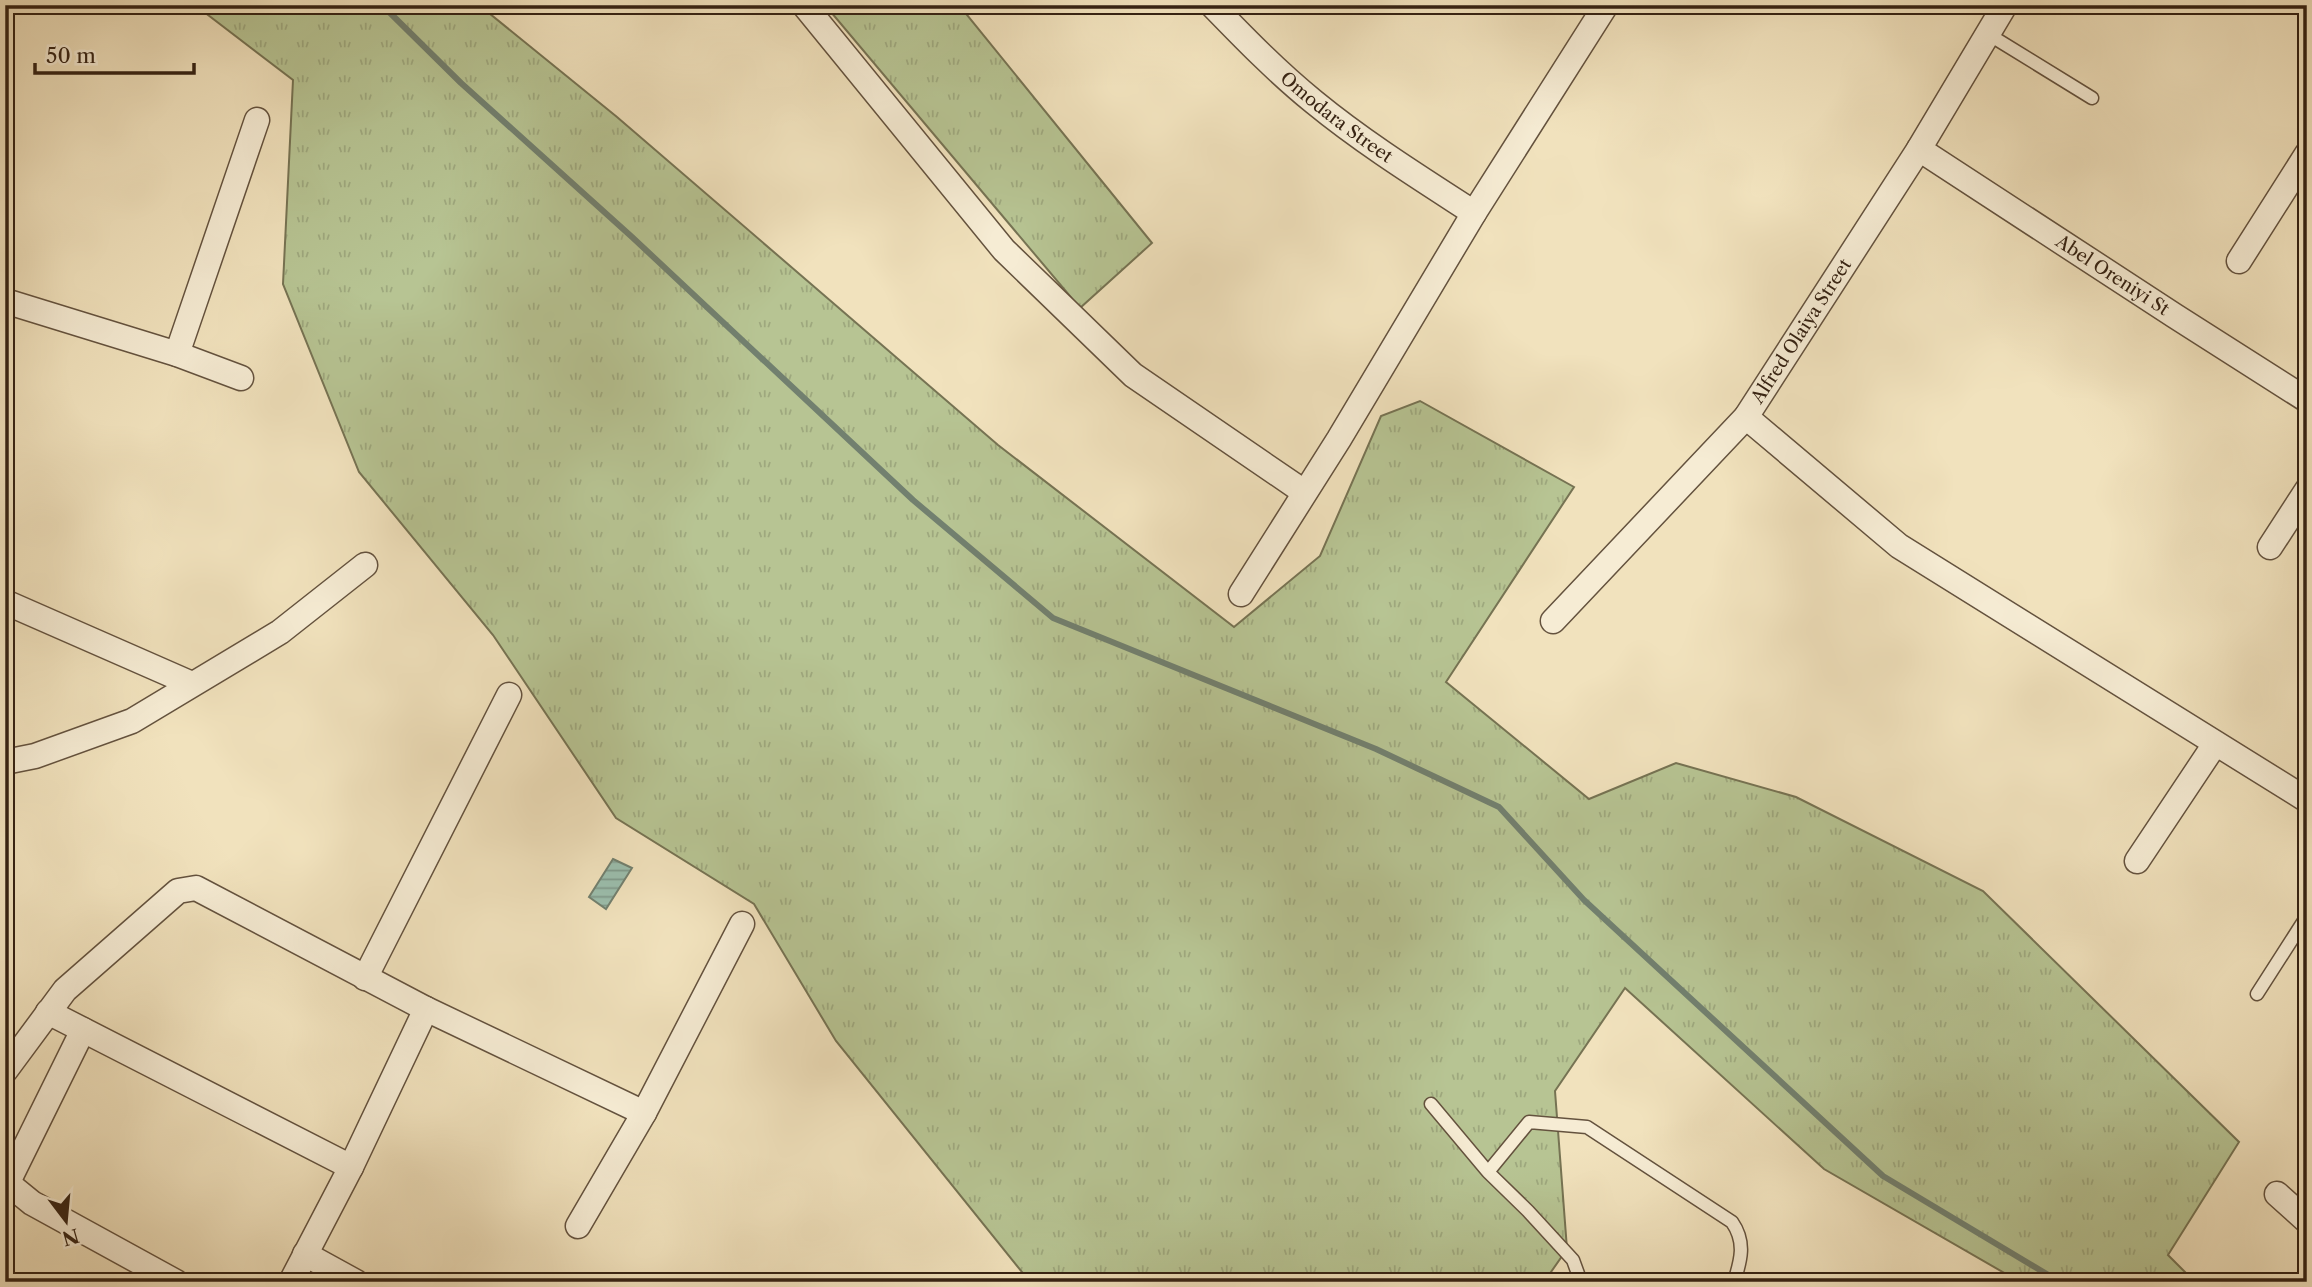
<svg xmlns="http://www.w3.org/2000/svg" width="2312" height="1287" font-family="'Libre Caslon Text',serif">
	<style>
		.grass { fill: url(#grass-tufts); stroke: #767353; stroke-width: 2 }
		.water { fill: url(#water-rules); stroke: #72806f; stroke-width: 2 }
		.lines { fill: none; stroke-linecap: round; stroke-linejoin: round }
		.stream { stroke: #72806f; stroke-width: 6 }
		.service-casing { stroke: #64523e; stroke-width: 15 }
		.minor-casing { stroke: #64523e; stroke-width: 27 }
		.service { stroke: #f6ecd4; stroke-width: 12 }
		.minor { stroke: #f6ecd4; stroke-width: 24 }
		.labels { text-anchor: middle; stroke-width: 5; stroke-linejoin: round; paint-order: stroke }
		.street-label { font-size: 18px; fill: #352213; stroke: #f6ecd4 }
	</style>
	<defs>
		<pattern id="grass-tufts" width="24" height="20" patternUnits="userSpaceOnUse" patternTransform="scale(1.75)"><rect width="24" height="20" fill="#b7c493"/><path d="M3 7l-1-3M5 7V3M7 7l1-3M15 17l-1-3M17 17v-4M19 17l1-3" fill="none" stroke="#9ea87e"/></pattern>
		<pattern id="water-rules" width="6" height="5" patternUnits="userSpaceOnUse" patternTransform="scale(1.75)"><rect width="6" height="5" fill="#9bbead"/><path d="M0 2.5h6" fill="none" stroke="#7f9a8c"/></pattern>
	</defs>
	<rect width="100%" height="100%" fill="#f1e2bd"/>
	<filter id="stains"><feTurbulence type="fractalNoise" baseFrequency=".00286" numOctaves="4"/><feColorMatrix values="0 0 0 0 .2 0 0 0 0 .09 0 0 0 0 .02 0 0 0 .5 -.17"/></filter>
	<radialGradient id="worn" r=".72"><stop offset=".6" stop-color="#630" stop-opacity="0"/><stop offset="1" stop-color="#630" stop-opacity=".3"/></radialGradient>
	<path class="grass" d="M195,5H479L617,117L998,445L1234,627L1320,556L1381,416L1420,401L1574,487L1446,682L1589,799L1676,763L1796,797L1983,891L2239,1142L2168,1255L2195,1282H2020L1824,1169L1625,988L1555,1091L1567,1249L1544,1282H1030L836,1041L754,904L616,818L493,635L359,472L283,284L293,80Z
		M825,5H959L1152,243L1080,308Z"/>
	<path class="water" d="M613,859L632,868L606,909L589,897Z"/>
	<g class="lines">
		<path class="stream" d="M382,5L461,83L632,237L913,500L1053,618L1376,749L1499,807L1584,900L1883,1176L2060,1282"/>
		<g class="service-casing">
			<path id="service" d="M1988,34L2092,98
				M2257,994L2307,916
				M1431,1104L1488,1172
				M1581,1282L1573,1260L1528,1211L1488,1172L1529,1122L1587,1127L1732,1222C1746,1242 1741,1260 1734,1282"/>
		</g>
		<g class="minor-casing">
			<g id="minor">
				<path d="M804,5L1004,250L1133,375L1304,492"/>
				<path id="s1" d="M1212,5C1245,39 1277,72 1314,102C1364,143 1420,178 1474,213"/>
				<path id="s2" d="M1919,149L2175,316L2307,400"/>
				<path d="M2239,261L2307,154"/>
				<path d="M5,301L177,354L241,378"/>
				<path d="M177,354L257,120"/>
				<path d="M1746,417L1899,546L2307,800"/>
				<path d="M2270,547L2307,490"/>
				<path d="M1241,594L1339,439L1474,213L1606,5"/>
				<path d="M5,602L192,684"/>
				<path id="s3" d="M1553,621L1746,417L1919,149L2005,5"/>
				<path d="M5,762L35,756L132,721L280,632L365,565"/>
				<path d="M2137,861L2215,744"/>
				<path d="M365,978L509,695"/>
				<path d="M48,1012L351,1167"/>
				<path d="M5,1071L65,990L178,891L196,888L426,1009L644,1113"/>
				<path d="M5,1181L32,1203L176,1282"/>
				<path d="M7,1184L83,1030"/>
				<path d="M2277,1194L2307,1221"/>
				<path d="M578,1226L644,1113L742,924"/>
				<path d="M305,1254L356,1282"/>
				<path d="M291,1282L351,1167L426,1009"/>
			</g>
		</g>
		<use href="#service" class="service"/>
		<use href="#minor" class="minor"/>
	</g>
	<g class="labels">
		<g class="street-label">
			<text dy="6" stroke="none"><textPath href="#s1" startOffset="168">Omodara Street</textPath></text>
			<text dy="6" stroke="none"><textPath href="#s2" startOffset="231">Abel Oreniyi St</textPath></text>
			<text dy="6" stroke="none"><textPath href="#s3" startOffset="383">Alfred Olaiya Street</textPath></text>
		</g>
	</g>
	<rect width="2312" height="1287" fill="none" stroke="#f1e2bd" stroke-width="28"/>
	<rect x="7" y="7" width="2298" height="1273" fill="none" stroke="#352213" stroke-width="3.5"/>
	<rect x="14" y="14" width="2284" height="1259" fill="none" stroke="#352213" stroke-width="2"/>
	<g transform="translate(66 1221) rotate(164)" stroke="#f6ecd4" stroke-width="5" paint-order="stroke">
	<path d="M0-5L12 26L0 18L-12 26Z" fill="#352213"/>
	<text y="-10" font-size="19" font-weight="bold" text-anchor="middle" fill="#352213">N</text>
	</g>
	<path d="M35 63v10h159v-10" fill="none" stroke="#352213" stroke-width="3.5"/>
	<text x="46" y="63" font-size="21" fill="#352213" stroke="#f6ecd4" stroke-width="5" paint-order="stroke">50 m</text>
	<rect width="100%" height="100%" filter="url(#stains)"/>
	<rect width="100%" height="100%" fill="url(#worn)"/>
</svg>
